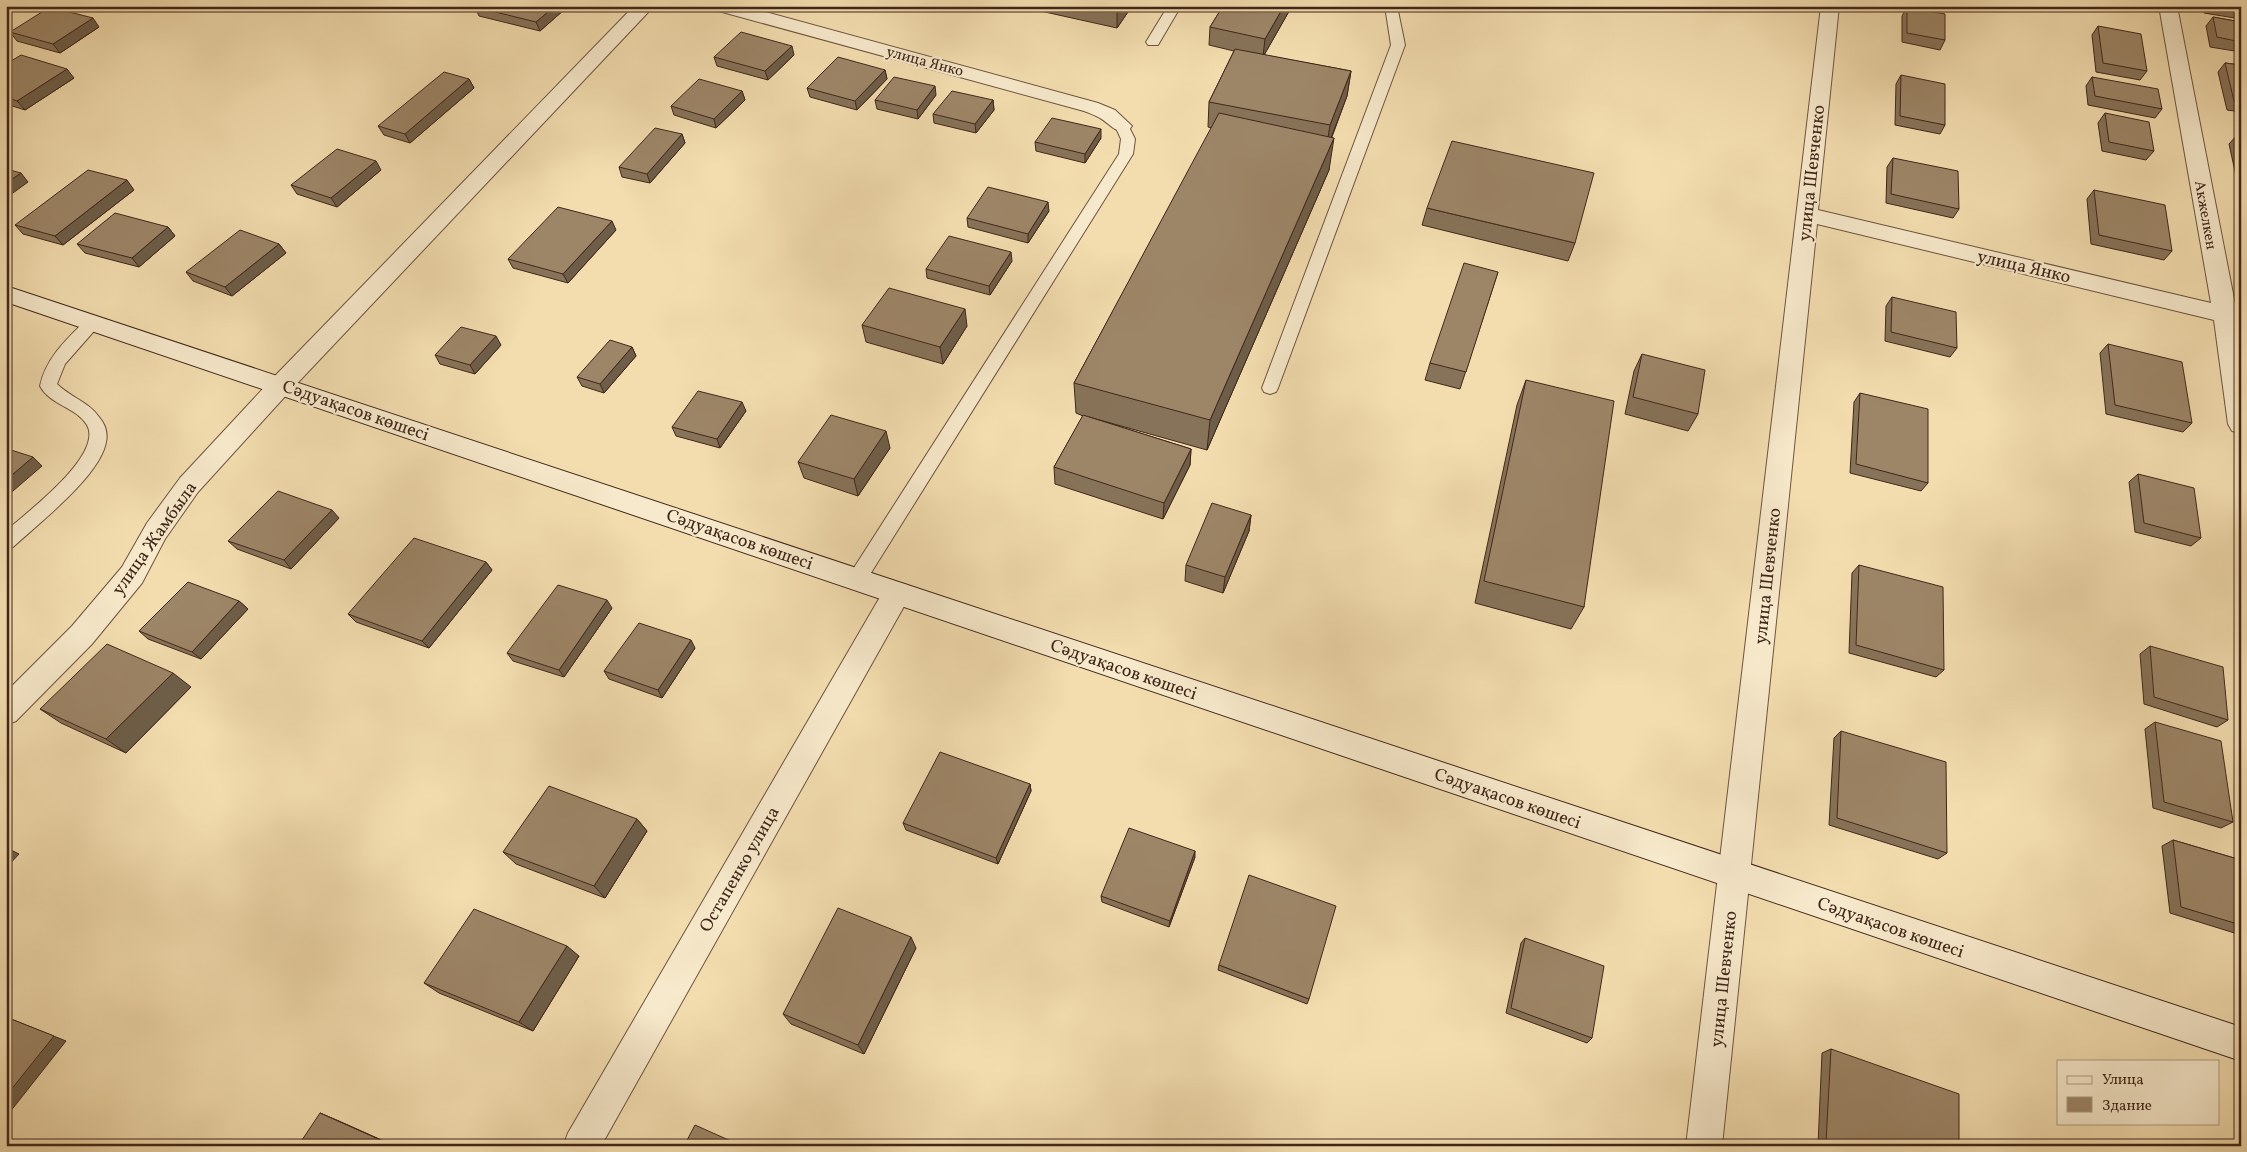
<svg xmlns="http://www.w3.org/2000/svg" width="2247" height="1152" font-family="Vollkorn,serif">
	<style>
		.lines { fill: none; stroke-linecap: round; stroke-linejoin: round }
		.lane-casing { stroke: #6d5440; stroke-width: 2 }
		.street-casing { stroke: #6d5440; stroke-width: 2 }
		.secondary-casing { stroke: #40271b; stroke-width: 2 }
		.lane { fill: #f7e9cb; fill-rule: evenodd }
		.street { fill: #f7e9cb; fill-rule: evenodd }
		.secondary { fill: #f7e9cb; fill-rule: evenodd }
		.wall { fill: #877359; stroke: #40271b }
		.shaded-wall { fill: #6e5e49; stroke: #40271b }
		.building { fill: #9d8668; stroke: #40271b }
		.labels { text-anchor: middle; stroke-width: 4.5; stroke-linejoin: round; paint-order: stroke }
		.far-street-label { font-size: 15px; fill: #40271b; stroke: #f7e9cb }
		.street-label { font-size: 18px; fill: #40271b; stroke: #f7e9cb }
	</style>
	<rect width="100%" height="100%" fill="#f3ddaf"/>
	<filter id="stains"><feTurbulence type="fractalNoise" baseFrequency=".004" numOctaves="4"/><feColorMatrix values="0 0 0 0 .2 0 0 0 0 .09 0 0 0 0 .02 0 0 0 .5 -.17"/></filter>
	<radialGradient id="worn" r=".72"><stop offset=".6" stop-color="#630" stop-opacity="0"/><stop offset="1" stop-color="#630" stop-opacity=".3"/></radialGradient>
	<g class="lines">
		<g class="lane-casing">
			<path id="lane" d="M1168,6H1181L1158,45H1148L1146,42Z
				M1385,6H1397L1405,45L1278,388L1276,392L1270,394L1264,392L1262,388L1391,45Z
				M1122,122L1127,123L1135,139L1133,154L864,584L857,587L850,584L848,579L850,574L1119,154L1121,139L1115,126Z
				M94,316L100,318L102,322L65,364L57,384C70,397 89,402 99,417C105,424 108,433 106,442C100,476 38,524 13,547L6,549V531C26,513 104,455 87,425C76,407 50,405 40,386C46,357 68,338 88,318Z"/>
		</g>
		<g class="street-casing">
			<path id="street" d="M634,6H654L290,391L198,492L165,539L142,583L92,644L16,721L6,725V692L72,626L122,567L147,523L180,478L272,379Z
				M713,6H744L1098,103L1115,110L1132,126L1129,130C1114,134 1111,124 1100,118C1095,115 1089,113 1084,111L715,10Z
				M1821,6H1839L1818,210L2211,303L2159,6H2177L2236,309L2241,310V326H2238L2241,340V433L2232,431L2228,424L2214,320L1817,224L1722,1146H1686Z
				M897,582L907,585L911,593L907,601L601,1146H563L568,1133L887,585Z"/>
		</g>
		<g class="secondary-casing">
			<path id="secondary" d="M6,286L2241,1027V1061L6,302Z"/>
		</g>
		<use href="#lane" class="lane"/>
		<use href="#street" class="street"/>
		<use href="#secondary" class="secondary"/>
	</g>
	<path class="wall" d="M475,6H564L565,9L540,31L479,16L475,7Z
		M1036,6H1132L1117,28L1036,10Z
		M1223,6H1292L1264,55L1351,71L1347,96L1332,137L1329,170L1207,450L1089,417L1191,449L1190,465L1163,519L1055,484L1054,467L1083,416L1076,413L1074,383L1212,128L1208,127L1209,102L1234,51L1209,45L1210,27Z
		M2202,6H2241V19L2204,13Z
		M1907,7L1945,40L1940,50L1902,42V16Z
		M2213,17L2241,22V52L2210,47L2206,26Z
		M2098,26L2147,71L2140,80L2096,72L2092,35Z
		M99,27L60,53L17,41L10,32Z
		M794,55L768,80L717,66L714,57Z
		M2225,63L2241,65V112L2227,110L2218,72Z
		M6,64L74,78L25,110L6,104Z
		M885,70L887,79L857,110L810,97L807,88Z
		M1901,75L1945,125L1940,134L1895,125L1896,84Z
		M2092,77L2162,109L2155,118L2088,105L2086,86Z
		M469,79L474,88L410,143L384,135L378,126Z
		M742,91L745,100L716,128L674,115L671,106Z
		M936,95L918,119L877,109L875,100Z
		M993,100L994,110L976,133L934,123L933,114Z
		M2105,113L2154,151L2146,160L2102,151L2098,123Z
		M682,134L685,143L650,183L622,177L619,167Z
		M2237,135L2241,136V177L2236,176L2229,144Z
		M1101,138L1085,163L1036,151L1035,142Z
		M1893,158L1959,209L1953,218L1886,203L1887,167Z
		M381,170L337,207L297,194L291,185Z
		M134,190L63,245L23,234L15,225Z
		M2094,190L2172,251L2164,260L2091,244L2087,199Z
		M1427,208L1575,243L1568,261L1422,225Z
		M1049,211L1028,243L968,227L967,218Z
		M168,227L175,236L139,267L85,253L77,244Z
		M616,230L568,283L513,268L508,259Z
		M279,244L286,253L232,296L193,281L186,272Z
		M1012,261L990,295L927,278L926,269Z
		M1498,272L1460,389L1425,380L1430,363Z
		M1892,297L1957,348L1950,357L1885,341L1886,306Z
		M862,325L967,326L943,364L866,342Z
		M2108,344L2192,423L2183,432L2106,414L2100,353Z
		M501,345L475,374L440,364L435,355Z
		M632,347L636,356L604,393L582,386L577,377Z
		M1642,354L1698,414L1688,431L1625,414L1634,371Z
		M1526,380L1584,607L1571,629L1475,603L1517,405Z
		M1860,393L1928,483L1921,491L1850,473L1854,402Z
		M746,411L720,448L676,436L672,427Z
		M890,448L858,496L804,478L798,462Z
		M2138,474L2201,538L2191,546L2135,532L2129,482Z
		M1251,515L1249,531L1223,593L1185,581L1186,565Z
		M339,518L291,569L237,549L228,541Z
		M486,562L492,570L429,648L356,622L348,614Z
		M1859,565L1944,670L1936,677L1849,653L1852,573Z
		M239,601L248,609L201,659L148,639L139,631Z
		M612,608L564,677L513,661L507,653Z
		M2150,646L2228,720L2217,727L2144,704L2140,654Z
		M695,648L662,698L609,679L604,671Z
		M191,687L126,753L61,723L40,709Z
		M2155,722L2233,822L2221,828L2153,808L2145,729Z
		M1841,731L1947,853L1938,859L1829,825L1834,738Z
		M1030,784L1031,791L998,864L906,830L903,823Z
		M637,819L647,831L605,898L516,864L503,852Z
		M2173,840L2241,860V935L2170,913L2162,846Z
		M1195,857L1169,927L1102,902L1101,896Z
		M1525,938L1592,1038L1587,1043L1506,1013L1521,943Z
		M916,948L864,1054L791,1024L783,1014Z
		M579,956L533,1031L439,993L424,983Z
		M1219,965L1309,999L1307,1004L1218,970Z
		M1831,1049L1959,1146L1818,1145L1822,1053Z"/>
	<path class="shaded-wall" d="M555,6H564L565,9L540,31L536,22Z
		M1117,6H1132L1117,28Z
		M1284,6H1292L1263,57L1265,39Z
		M93,18L99,27L60,53L53,44Z
		M792,46L794,55L768,80L765,71Z
		M67,69L74,78L25,110L17,101Z
		M885,70L887,79L857,110L855,101Z
		M1351,71L1347,96L1326,151L1330,125Z
		M469,79L474,88L410,143L405,134Z
		M935,86L936,95L918,119L917,110Z
		M742,91L745,100L716,128L714,119Z
		M993,100L994,110L976,133L975,124Z
		M1101,129V138L1085,163V154Z
		M682,134L685,143L650,183L647,174Z
		M1334,138L1329,170L1207,450L1210,420Z
		M376,161L381,170L337,207L331,198Z
		M21,173L28,182L6,198V183Z
		M127,180L134,190L63,245L55,236Z
		M1048,202L1049,211L1028,243V234Z
		M612,221L616,230L568,283L563,274Z
		M168,227L175,236L139,267L132,258Z
		M279,244L286,253L232,296L225,287Z
		M1011,252L1012,261L990,295L989,286Z
		M965,309L967,326L943,364L940,347Z
		M496,336L501,345L475,374L470,365Z
		M632,347L636,356L604,393L600,384Z
		M742,402L746,411L720,448L717,439Z
		M886,431L890,448L858,496L854,479Z
		M1191,449L1190,465L1163,519L1164,503Z
		M33,457L42,466L6,497V480Z
		M332,510L339,518L291,569L284,560Z
		M1251,515L1249,531L1223,593L1225,577Z
		M486,562L492,570L429,648L422,641Z
		M607,600L612,608L564,677L559,670Z
		M239,601L248,609L201,659L192,652Z
		M691,640L695,648L662,698L658,690Z
		M173,673L191,687L126,753L106,739Z
		M1030,784L1031,791L998,864L996,858Z
		M637,819L647,831L605,898L594,886Z
		M6,848H7L19,854L6,868Z
		M1195,851V857L1169,927L1170,921Z
		M911,937L916,948L864,1054L858,1045Z
		M567,946L579,956L533,1031L519,1022Z
		M6,1017L66,1041L6,1117Z
		M320,1113L339,1121L395,1146H394Z"/>
	<path class="building" d="M475,6H555L536,22L475,7Z
		M1223,6H1284L1265,39L1210,27Z
		M2226,6H2241V9Z
		M50,7L93,18L53,44L10,32Z
		M1907,7L1945,14V40L1907,33Z
		M2213,17L2241,22V42L2217,37Z
		M2098,26L2141,34L2147,71L2103,63Z
		M741,32L792,46L765,71L714,57Z
		M1235,49L1351,71L1330,125L1209,102Z
		M21,55L67,69L17,101L6,97V64Z
		M838,57L885,70L855,101L807,88Z
		M2225,63L2241,65V102L2234,101Z
		M444,72L469,79L405,134L378,126Z
		M1901,75L1945,84V125L1900,116Z
		M894,77L935,86L917,110L875,100Z
		M2092,77L2158,89L2162,109L2095,96Z
		M699,79L742,91L714,119L671,106Z
		M952,91L993,100L975,124L933,114Z
		M1219,113L1334,138L1210,420L1074,383Z
		M2105,113L2149,122L2154,151L2109,142Z
		M1052,118L1101,129L1085,154L1035,142Z
		M655,128L682,134L647,174L619,167Z
		M2237,135L2241,136V153Z
		M1452,141L1594,173L1575,243L1427,208Z
		M337,149L376,161L331,198L291,185Z
		M1893,158L1958,171L1959,209L1891,194Z
		M6,169L21,173L6,183Z
		M88,170L127,180L55,236L15,225Z
		M988,187L1048,202L1028,234L967,218Z
		M2094,190L2165,205L2172,251L2099,235Z
		M558,207L612,221L563,274L508,259Z
		M115,213L168,227L132,258L77,244Z
		M240,230L279,244L225,287L186,272Z
		M949,236L1011,252L989,286L926,269Z
		M1464,263L1498,272L1466,372L1430,363Z
		M889,288L965,309L940,347L862,325Z
		M1892,297L1956,312L1957,348L1891,332Z
		M461,327L496,336L470,365L435,355Z
		M610,340L632,347L600,384L577,377Z
		M2108,344L2182,362L2192,423L2115,405Z
		M1642,354L1705,370L1698,414L1633,397Z
		M1526,380L1614,401L1584,607L1484,581Z
		M698,391L742,402L717,439L672,427Z
		M1860,393L1928,409V483L1856,464Z
		M831,415L886,431L854,479L798,462Z
		M1083,415L1191,449L1164,503L1054,467Z
		M8,449L33,457L6,480V450Z
		M2138,474L2194,488L2201,538L2144,523Z
		M278,491L332,510L284,560L228,541Z
		M1212,503L1251,515L1225,577L1186,565Z
		M414,538L486,562L422,641L348,614Z
		M1859,565L1943,587L1944,670L1856,645Z
		M188,582L239,601L192,652L139,631Z
		M558,585L607,600L559,670L507,653Z
		M639,623L691,640L658,690L604,671Z
		M107,644L173,673L106,739L40,709Z
		M2150,646L2223,667L2228,720L2154,697Z
		M2155,722L2221,741L2233,822L2164,802Z
		M1841,731L1946,762L1947,853L1837,818Z
		M940,752L1030,784L996,858L903,823Z
		M549,786L637,819L594,886L503,852Z
		M1129,828L1195,851L1170,921L1101,896Z
		M2173,840L2241,860V925L2181,907Z
		M1249,875L1336,906L1309,999L1219,965Z
		M838,908L911,937L858,1045L783,1014Z
		M474,909L567,946L519,1022L424,983Z
		M1525,938L1604,966L1592,1038L1511,1008Z
		M6,1017L54,1036L6,1096Z
		M1831,1049L1959,1094V1146H1838L1826,1142Z
		M320,1113L394,1146H298Z
		M695,1125L742,1146H684Z"/>
	<g class="labels">
		<g class="far-street-label">
			<text transform="translate(925 61) rotate(15)" y="5">улица Янко</text>
			<text transform="translate(2206 215) rotate(80)" y="5">Акжелкен</text>
		</g>
		<g class="street-label">
			<text transform="translate(1811 173) rotate(-84)" y="6">улица Шевченко</text>
			<text transform="translate(2024 266) rotate(13)" y="6">улица Янко</text>
			<text transform="translate(356 410) rotate(19)" y="6">Сәдуақасов көшесі</text>
			<text transform="translate(154 538) rotate(-55)" y="6">улица Жамбыла</text>
			<text transform="translate(740 539) rotate(19)" y="6">Сәдуақасов көшесі</text>
			<text transform="translate(1767 576) rotate(-84)" y="6">улица Шевченко</text>
			<text transform="translate(1124 669) rotate(19)" y="6">Сәдуақасов көшесі</text>
			<text transform="translate(1508 798) rotate(19)" y="6">Сәдуақасов көшесі</text>
			<text transform="translate(739 869) rotate(-60)" y="6">Остапенко улица</text>
			<text transform="translate(1891 927) rotate(19)" y="6">Сәдуақасов көшесі</text>
			<text transform="translate(1723 979) rotate(-84)" y="6">улица Шевченко</text>
		</g>
	</g>
	<rect width="2247" height="1152" fill="none" stroke="#f3ddaf" stroke-width="25"/>
	<rect x="8" y="8" width="2232" height="1137" fill="none" stroke="#40271b" stroke-width="2.5"/>
	<rect x="12" y="12" width="2222" height="1127" fill="none" stroke="#40271b"/>
	<rect x="2057" y="1060" width="162" height="65" fill="#f7e9cb" stroke="#ae9b85"/>
	<rect x="2067" y="1076" width="25" height="8" fill="#f7e9cb" stroke="#ae9b85"/>
	<text x="2102" y="1084" font-size="15" fill="#40271b">Улица</text>
	<rect x="2067" y="1097" width="25" height="15" fill="#9d8668" stroke="#ae9b85"/>
	<text x="2102" y="1110" font-size="15" fill="#40271b">Здание</text>
	<rect width="100%" height="100%" filter="url(#stains)"/>
	<rect width="100%" height="100%" fill="url(#worn)"/>
</svg>
